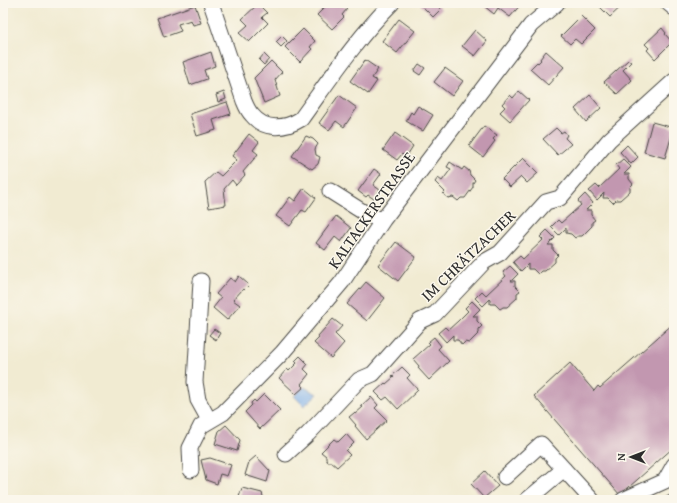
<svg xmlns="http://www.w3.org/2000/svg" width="677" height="503" font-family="'Gentium Book Plus',serif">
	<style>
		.water { fill: #7daee8; stroke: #546c8a }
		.building { fill: #c297b0 }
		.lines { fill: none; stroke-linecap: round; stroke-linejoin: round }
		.minor-casing { stroke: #494844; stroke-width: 17 }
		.minor { stroke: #fff; stroke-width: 15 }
		.rail-casing { stroke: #2b2b2b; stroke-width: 4.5 }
		.rail { stroke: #fbf7ec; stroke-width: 3; stroke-dasharray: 9; stroke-linecap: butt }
		.labels { text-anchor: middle; stroke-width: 3; stroke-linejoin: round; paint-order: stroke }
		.street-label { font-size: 16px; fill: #2b2b2b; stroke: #fbf7ec }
	</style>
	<rect width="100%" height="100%" fill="#fbf7ec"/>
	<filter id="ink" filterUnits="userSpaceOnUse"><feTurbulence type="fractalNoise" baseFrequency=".025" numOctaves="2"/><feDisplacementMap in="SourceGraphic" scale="8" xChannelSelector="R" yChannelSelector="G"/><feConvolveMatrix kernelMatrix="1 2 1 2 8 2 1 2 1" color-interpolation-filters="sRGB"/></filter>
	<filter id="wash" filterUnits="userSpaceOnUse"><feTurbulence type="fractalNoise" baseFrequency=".012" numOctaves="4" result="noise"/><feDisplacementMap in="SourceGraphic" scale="16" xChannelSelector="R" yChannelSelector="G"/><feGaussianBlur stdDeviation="0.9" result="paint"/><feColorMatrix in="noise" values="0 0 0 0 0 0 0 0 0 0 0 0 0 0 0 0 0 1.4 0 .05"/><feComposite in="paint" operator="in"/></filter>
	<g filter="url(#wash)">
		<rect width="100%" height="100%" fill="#f1ebd2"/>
		<path class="water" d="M304,387L317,394L304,406L294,396Z"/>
		<g id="blocks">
			<path class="building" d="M329,3H341L347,9L342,15L344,17L332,29L317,15Z
				M419,3H436L441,9L433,17Z
				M486,3H522L510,17L498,8L494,14L484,6Z
				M596,3H625L610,17Z
				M258,4L267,13L262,17L268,23L249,42L239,33L248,25L242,19Z
				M195,5L201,23L193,25L191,20L178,24L181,31L164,37L157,18Z
				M581,16L595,30L581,44L575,39L570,44L561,36Z
				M399,19L415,31L397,53L382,41Z
				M662,28L666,33L665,34L672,42L655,59L647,50L649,48L645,44Z
				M303,29L315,41L310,47L312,49L300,62L285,47Z
				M475,30L487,41L475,56L462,46Z
				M282,36L287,41L281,47L276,42Z
				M546,51L564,67L548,85L530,69L537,62L538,63L541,60L540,59Z
				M211,52L215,66L204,70L207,79L190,85L183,62Z
				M264,54L269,59L264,65L259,60Z
				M365,60L378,69L372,78L377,81L368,94L350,81Z
				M628,60L631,62L623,70L632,80L617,94L604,82Z
				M271,61L282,72L275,80L280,96L264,103L254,78Z
				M419,64L425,68L420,75L414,71Z
				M445,68L463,81L452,96L434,82Z
				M519,91L529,100L510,121L500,112L505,107L502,104L510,95L513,98Z
				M224,92L226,99L218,102L216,95Z
				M339,95L357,108L344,127L336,121L329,130L319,123Z
				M590,95L601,108L586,122L575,109Z
				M227,102L231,114L213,120L216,130L197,136L190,114Z
				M418,106L433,115L423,131L406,121L411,112L413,114Z
				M652,122L674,128L665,158L644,152Z
				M484,126L497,135L493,139L495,141L483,157L469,146Z
				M556,128L561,133L564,131L567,135L565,138L571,144L558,155L543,139Z
				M395,133L413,146L406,157L402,154L397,160L383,150Z
				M249,134L259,142L253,150L258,154L243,172L245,175L236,185L232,180L224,189L226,205L209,208L205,182L216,172L221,176L237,160L232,156Z
				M306,136L313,139L318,144L315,149L316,155L320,157L318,164L312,169L292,156Z
				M627,145L638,157L631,164L620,152Z
				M523,158L538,173L527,183L521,177L510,187L502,179Z
				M623,159L631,167L624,174H629V179L633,184L630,187V191L620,200H616L613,203L608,198H603L604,193L597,200L589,191L596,185L599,188L619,169L616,165Z
				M450,162L462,170L464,167L469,171L470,175L475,180L473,183V187L465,198H461L458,201L453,197L448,198L443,194L445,192L435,182L438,178L442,181L451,169L447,167Z
				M374,169L381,174L373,185L380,190L374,199L368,195L366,197L358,191Z
				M304,188L316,198L306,212L302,210L290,226L276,216L290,197L295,201Z
				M585,194L593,203L586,210H591V215L595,220L592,222V226L582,236H578L575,238L571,234L566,233V228L559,235L551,227L558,220L561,223L581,205L578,201Z
				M336,216L351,228L341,242L335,237L325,250L316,243Z
				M547,230L555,238L548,245H553V250L558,255L555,258V262L545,271H541L538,274L533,269H528V264L521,271L513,262L520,256L523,259L543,240L540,237Z
				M396,242L416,257L398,281L378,265Z
				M510,266L518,274L511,281H515V286L520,291L517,293V298L507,307H503L500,309L495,304H490V299L483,306L475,298L482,291L486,295L506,276L503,272Z
				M239,276L249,285L244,290L243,289L233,300L240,305L227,320L213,308L221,298L216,294L230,278L235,282Z
				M366,282L385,298L367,321L347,304Z
				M472,301L480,309L473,316H477V321L482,326L479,329V333L469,343L465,342L462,345L458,340H453V335L446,342L438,333L445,327L448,330L458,321L468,311L465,308Z
				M333,319L342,326L335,334L344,343L331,358L314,343L319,338L318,336Z
				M674,323V447L620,495L534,396L570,363L594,391L598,386L600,388Z
				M214,329L220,333L216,340L209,335Z
				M434,337L441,346L438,349L449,361L429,380L418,368L419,366L413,359L430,344L428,342Z
				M300,356L308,364L304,369L309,374L301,384L304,387L296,394L279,378L287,369L289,371L297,363L295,361Z
				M402,367L410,375L407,378L418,390L398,409L387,397L383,400L375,392L385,383L386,384L394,377L392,376Z
				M264,394L280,410L260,429L245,412L252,405L251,403L254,400L256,402Z
				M371,397L378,405L375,408L387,420L366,439L355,426L356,425L349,417L354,413L355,414L363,407L361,406Z
				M226,425L240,440L237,451L215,444L219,431Z
				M346,434L354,443L346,451L350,455L337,467L331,462H328L326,459V456L321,452L334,439L338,442Z
				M256,456L270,471L267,482L245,475L249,462Z
				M210,458L231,465L227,476L220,474L217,484L206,480L201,460Z
				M485,471L498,486L484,498L471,484Z
				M242,488L262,493L264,500H240L239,497Z"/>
		</g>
	</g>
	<g filter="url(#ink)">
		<use href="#blocks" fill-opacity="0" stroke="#494844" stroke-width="1"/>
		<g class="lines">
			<g class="minor-casing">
				<path id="minor" d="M211,3L244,101C246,106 248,111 252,115C265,131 285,129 301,119C330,79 357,38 392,3
					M668,3L674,8
					M330,191L368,215L383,220
					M201,281L195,382L198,400L209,420
					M286,454L308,434L359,380L373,374L420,321L435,314L484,262L500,253L546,202L560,198L609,140L674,81
					M191,470L190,448L201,426L223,413L282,353L342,282L383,220L531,25L557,3
					M505,477L541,444L592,500
					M527,500L564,469
					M623,500L665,481L674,465"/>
			</g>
			<use href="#minor" class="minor"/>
			<g class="rail-casing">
				<path id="rail" d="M665,500L674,495"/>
			</g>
			<use href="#rail" class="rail"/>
		</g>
	</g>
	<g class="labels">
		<g class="street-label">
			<text transform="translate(371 210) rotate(-55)" y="6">KALTACKERSTRASSE</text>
			<text transform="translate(468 255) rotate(-44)" y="6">IM CHRÄTZACHER</text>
		</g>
	</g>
	<rect width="677" height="503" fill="none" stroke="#fbf7ec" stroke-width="16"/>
	<g transform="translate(631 457) rotate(270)" stroke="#fbf7ec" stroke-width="3" paint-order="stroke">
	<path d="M0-3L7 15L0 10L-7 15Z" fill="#2b2b2b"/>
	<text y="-6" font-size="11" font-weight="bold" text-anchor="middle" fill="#2b2b2b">N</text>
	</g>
</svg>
